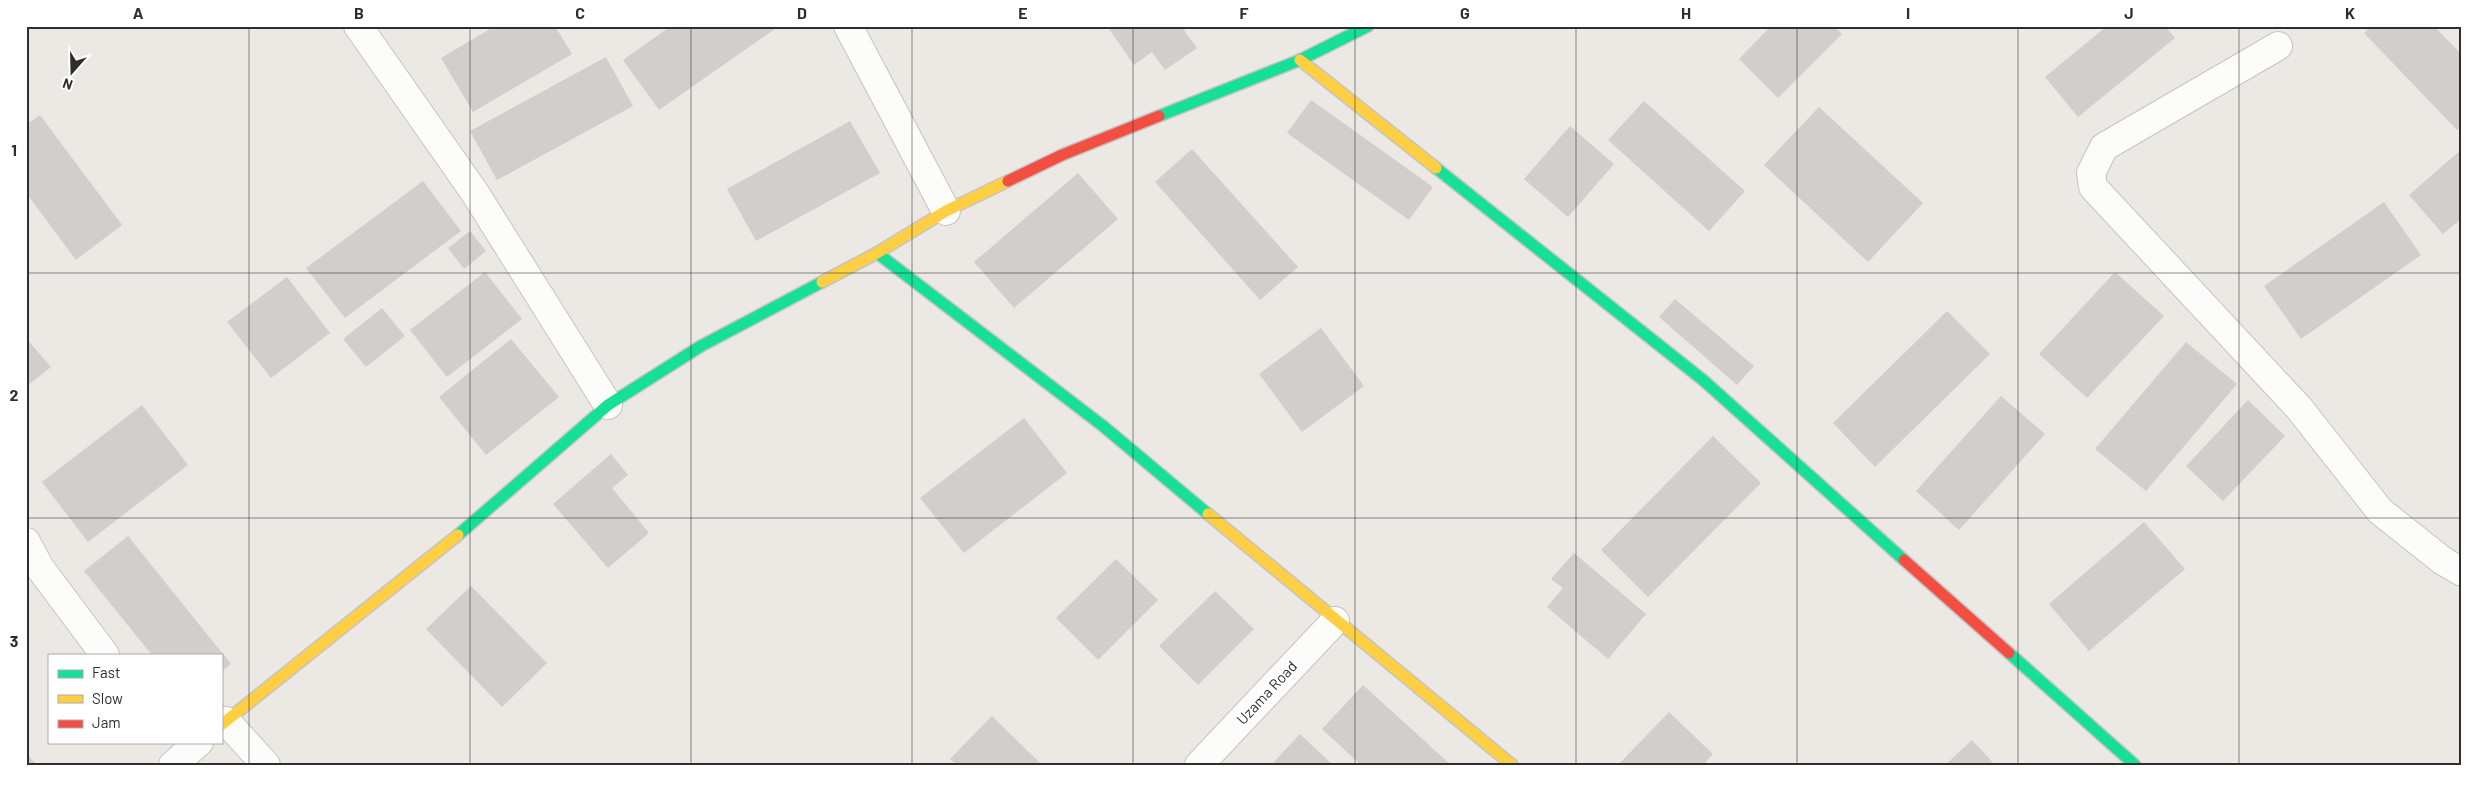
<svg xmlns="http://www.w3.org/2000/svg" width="2488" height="791" font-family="Barlow,sans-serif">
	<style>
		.building { fill: #d1cecb }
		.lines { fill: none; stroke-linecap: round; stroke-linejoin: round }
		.street-casing { stroke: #c5c4c5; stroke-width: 30 }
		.fast-casing { stroke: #c5c4c5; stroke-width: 14 }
		.slow-casing { stroke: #c5c4c5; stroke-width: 14 }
		.jam-casing { stroke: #c5c4c5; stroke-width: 14 }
		.street { stroke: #fcfcfb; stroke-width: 28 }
		.fast { stroke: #16e098; stroke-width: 11 }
		.slow { stroke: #ffcf43; stroke-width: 11 }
		.jam { stroke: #f24e42; stroke-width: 11 }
		.grid { fill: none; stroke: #2e2e2e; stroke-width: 1; stroke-opacity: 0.55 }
		.labels { text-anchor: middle; stroke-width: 4; stroke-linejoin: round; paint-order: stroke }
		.street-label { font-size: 15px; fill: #2e2e2e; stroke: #fff }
		.neatline { fill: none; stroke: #2e2e2e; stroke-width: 2 }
		.grid-label { font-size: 16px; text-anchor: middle; font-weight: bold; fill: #2e2e2e }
	</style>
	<rect width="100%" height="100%" fill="#ece8e4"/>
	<path class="building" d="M495,26H555L572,54L473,112L441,58Z
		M671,26H779L659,110L623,60Z
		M1107,26H1181L1197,48L1165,70L1152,52L1134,65Z
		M1771,26H1834L1842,34L1778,98L1739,59Z
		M2107,26H2165L2175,38L2078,117L2045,77Z
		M2371,26H2434L2462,55V126L2457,130L2364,33Z
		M606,57L633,106L497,180L470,131Z
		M1311,100L1433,187L1409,220L1287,133Z
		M1644,101L1745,191L1709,231L1608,140Z
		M1819,107L1923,203L1868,262L1764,165Z
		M40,115L122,225L76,260L26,193V125Z
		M850,121L880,173L756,241L727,189Z
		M1570,126L1614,164L1568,217L1524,179Z
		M1192,149L1298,267L1260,300L1155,182Z
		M2462,149V218L2443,234L2409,195Z
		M1078,173L1118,219L1014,308L974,262Z
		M423,181L461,231L345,318L306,268Z
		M2384,202L2421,255L2301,339L2264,286Z
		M470,231L486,251L464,269L448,248Z
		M485,272L522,319L447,377L410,330Z
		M2115,272L2164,316L2087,398L2039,354Z
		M287,277L330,333L271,378L227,322Z
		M1675,299L1754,366L1737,385L1659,317Z
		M382,308L405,336L366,367L343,339Z
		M1947,311L1990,354L1875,467L1833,423Z
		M1321,328L1364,386L1302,432L1259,374Z
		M26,338L51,367L26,387Z
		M511,339L559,397L486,455L439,397Z
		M2186,342L2237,384L2146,491L2095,449Z
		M2001,396L2045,434L1959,530L1916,491Z
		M2248,400L2285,436L2223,501L2186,466Z
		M142,405L188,465L88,542L42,482Z
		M1024,418L1067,473L964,553L920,498Z
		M1713,436L1761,483L1648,597L1601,550Z
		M611,454L628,475L612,488L649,533L608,568L553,504Z
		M2144,522L2185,569L2089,651L2049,604Z
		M128,536L231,664L221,672V655H152L84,571Z
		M1574,553L1646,614L1608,659L1547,607L1563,588L1551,579Z
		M1116,559L1158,600L1098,660L1056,618Z
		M471,586L547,663L502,707L426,629Z
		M1215,591L1254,629L1198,685L1159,646Z
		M1363,685L1451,765H1361L1322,729Z
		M1669,712L1713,754L1703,765H1618Z
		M992,716L1042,765H957L950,759Z
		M1300,734L1333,765H1271Z
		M1972,740L1995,765H1945Z
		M26,753L37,765H26Z"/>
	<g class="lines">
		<g class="street-casing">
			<path id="street" d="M358,26L475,193L608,405
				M848,26L946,211
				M2278,46L2104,147L2091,173L2093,187L2299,408L2380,511L2443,561L2462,572
				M26,542L40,568L105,655
				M226,721L266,765
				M173,765L199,742
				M1199,765L1335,621"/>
		</g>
		<g class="fast-casing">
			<path id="fast" d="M1159,116L1300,60L1368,26
				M1436,168L1703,380L1904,560
				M877,253L1103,426L1208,514
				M458,535L608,405L701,346L822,282
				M2009,653L2135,765"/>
		</g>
		<g class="slow-casing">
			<path id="slow" d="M1300,60L1436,168
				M822,282L877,253L946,211L1008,181
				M1208,514L1512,765
				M221,725L458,535"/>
		</g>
		<g class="jam-casing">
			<path id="jam" d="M1008,181L1062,155L1159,116
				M1904,560L2009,653"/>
		</g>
		<use href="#street" class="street"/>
		<use href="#fast" class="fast"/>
		<use href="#slow" class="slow"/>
		<use href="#jam" class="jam"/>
	</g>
	<path class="grid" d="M249,26V765M470,26V765M691,26V765M912,26V765M1133,26V765M1355,26V765M1576,26V765M1797,26V765M2018,26V765M2239,26V765M26,273H2462M26,518H2462"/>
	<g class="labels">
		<g class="street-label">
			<text transform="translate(1267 693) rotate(-47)" y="5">Uzama Road</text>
		</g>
	</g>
	<rect width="2488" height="791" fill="none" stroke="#ffffff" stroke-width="55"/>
	<rect x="48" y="654" width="175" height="90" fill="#ffffff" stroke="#ababab"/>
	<rect x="58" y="670" width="25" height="8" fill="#16e098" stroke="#ababab"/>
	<text x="92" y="678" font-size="15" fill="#2e2e2e">Fast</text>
	<rect x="58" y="695" width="25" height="8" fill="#ffcf43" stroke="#ababab"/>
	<text x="92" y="704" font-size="15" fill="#2e2e2e">Slow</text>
	<rect x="58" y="720" width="25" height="8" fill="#f24e42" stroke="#ababab"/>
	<text x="92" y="728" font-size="15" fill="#2e2e2e">Jam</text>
	<g transform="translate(72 72) rotate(200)" stroke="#ffffff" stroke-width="4" paint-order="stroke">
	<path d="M0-4L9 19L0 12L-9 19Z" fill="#2e2e2e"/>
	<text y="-8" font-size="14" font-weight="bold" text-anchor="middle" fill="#2e2e2e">N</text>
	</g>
	<rect x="28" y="28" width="2432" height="736" class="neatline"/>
	<g class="grid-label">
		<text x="138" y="19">A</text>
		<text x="359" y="19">B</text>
		<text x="580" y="19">C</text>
		<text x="802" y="19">D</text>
		<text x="1023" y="19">E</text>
		<text x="1244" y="19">F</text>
		<text x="1465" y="19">G</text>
		<text x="1686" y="19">H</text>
		<text x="1908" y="19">I</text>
		<text x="2129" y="19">J</text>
		<text x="2350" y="19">K</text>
		<text x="14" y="156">1</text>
		<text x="14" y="401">2</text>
		<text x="14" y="647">3</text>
	</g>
</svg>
